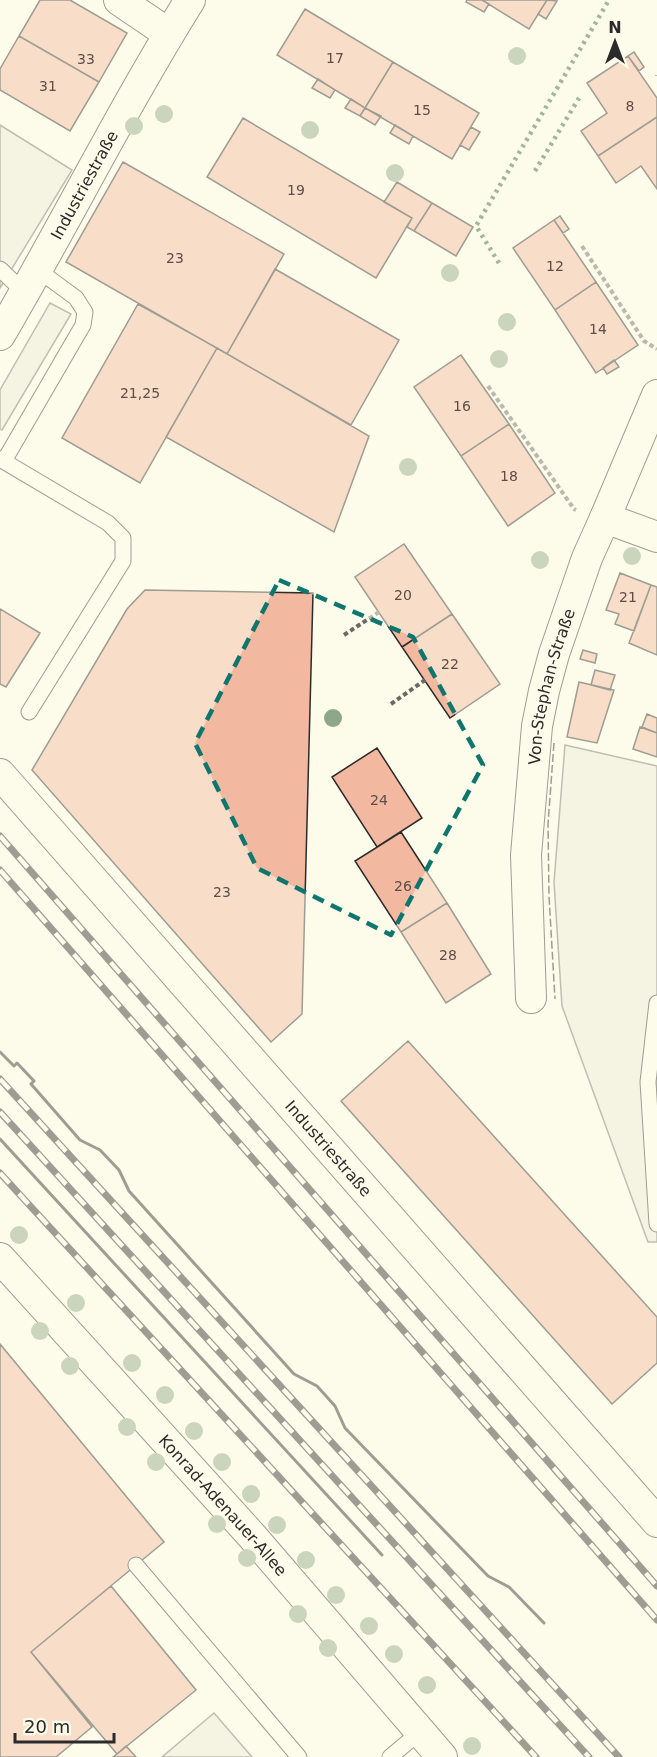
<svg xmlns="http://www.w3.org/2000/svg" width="657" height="1757" font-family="'DejaVu Sans',sans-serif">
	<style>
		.parking { fill: #eceadb; stroke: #74746e; stroke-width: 1.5 }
		.building { fill: #f2b8a0; stroke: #2b2b2b; stroke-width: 1.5 }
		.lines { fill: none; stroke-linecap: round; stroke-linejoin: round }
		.service-casing { stroke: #2b2b2b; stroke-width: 17 }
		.minor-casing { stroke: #2b2b2b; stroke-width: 32 }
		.path { stroke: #6a6964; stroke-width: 4; stroke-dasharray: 4.5 3; stroke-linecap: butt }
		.service { stroke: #fdfbea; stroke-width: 15 }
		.minor { stroke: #fdfbea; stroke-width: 30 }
		.rail-casing { stroke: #2b2b2b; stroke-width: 7 }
		.rail { stroke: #fdfbea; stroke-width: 4.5; stroke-dasharray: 14; stroke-linecap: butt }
		.hedge { stroke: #34623c; stroke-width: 4.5; stroke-dasharray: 3 4.5; stroke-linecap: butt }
		.fence { stroke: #2b2b2b; stroke-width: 1.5; stroke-dasharray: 8 3; stroke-linecap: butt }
		.wall { stroke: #2b2b2b; stroke-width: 3 }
		.tree { fill: #8ea78a }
		.marked { fill: none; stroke: #0f766e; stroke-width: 4.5; stroke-dasharray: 12 8; stroke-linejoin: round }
		.labels { text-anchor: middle; stroke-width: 4.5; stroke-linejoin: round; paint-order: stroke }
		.number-label { font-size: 14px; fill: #5d4e48 }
		.street-label { font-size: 16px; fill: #2b2b2b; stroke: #fdfbea }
	</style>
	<rect width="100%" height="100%" fill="#fdfbea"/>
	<path class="parking" d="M0,125L72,170L0,288Z
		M50,303L71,314L2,430L0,429V390Z
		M565,745L657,766V1242H648L562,1006L554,882Z
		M214,1713L252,1757H162Z"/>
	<path class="building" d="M40,0H70L127,33L99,82L19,36Z
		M467,0H482L489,4L484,12L466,2Z
		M482,0H547L529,29Z
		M547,0L557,1L546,19L538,14Z
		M305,9L393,62L365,108L277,55Z
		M19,36L99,82L70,131L0,90V69Z
		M634,52L644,67L639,71L628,56Z
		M628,56L657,98V117L598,156L581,131L607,113L587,83Z
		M393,62L479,113L452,159L365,108Z
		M318,79L335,90L330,98L312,88Z
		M351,99L365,108L360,116L345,108Z
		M365,108L381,116L375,125L360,116Z
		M657,117V189L641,166L616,183L598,156Z
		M243,118L412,218L376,278L207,177Z
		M395,125L413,136L409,144L390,133Z
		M471,127L480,132L469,150L460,145Z
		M123,162L284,254L227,354L66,262Z
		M397,182L432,203L414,231L407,227L412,218L384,202Z
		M432,203L473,227L456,256L414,231Z
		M560,216L569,229L563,233L554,220Z
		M554,220L596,282L555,310L513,248Z
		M275,269L399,340L351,425L227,354Z
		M596,282L638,345L596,373L555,310Z
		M138,304L217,348L140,483L62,438Z
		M217,348L369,436L334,532L166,437Z
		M461,355L509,424L461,456L414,387Z
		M614,360L619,367L607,374L603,368Z
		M509,424L555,493L508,526L461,456Z
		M404,544L452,614L402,647L355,577Z
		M620,573L651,585L634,631L615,624L619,614L606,610Z
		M651,585L657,587V655L629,643Z
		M145,590L313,593L302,1014L271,1042L32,770L127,609Z
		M0,609L40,633L6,687L0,684Z
		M452,614L500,684L450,718L402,647Z
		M583,650L597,654L595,663L580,659Z
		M595,670L615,675L610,690L591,685Z
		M579,682L614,690L597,743L567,737Z
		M647,714L657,718V733L642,727Z
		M640,727L657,733V757L633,749Z
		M377,748L422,818L377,847L332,777Z
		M401,832L447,903L401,932L355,861Z
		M447,903L491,974L446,1003L401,932Z
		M408,1041L657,1317V1363L612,1404L341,1101Z
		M0,1344L164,1542L31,1652L92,1727L56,1757H0Z
		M111,1586L196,1690L117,1754L31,1652Z
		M126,1746L136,1757H113L117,1754Z"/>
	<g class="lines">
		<g class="service-casing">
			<path id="service" d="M0,269L25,293
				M0,459L108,523L123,538V561L29,712
				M4,461L83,325L85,312L76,298L38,270
				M657,1003L648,1082L657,1224
				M136,1565L299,1757
				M390,1757L421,1731"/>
		</g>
		<g class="minor-casing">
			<g id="minor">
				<path d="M119,0L169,34"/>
				<path id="s1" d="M0,335C65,224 122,109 190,0"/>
				<path d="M605,518L657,537"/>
				<path id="s2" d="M0,774L657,1522"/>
				<path id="s3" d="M531,998L526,855L537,726L544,691L554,654L587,558L605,518L657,395"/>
				<path id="s4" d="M0,1258L252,1536L442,1757"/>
			</g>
		</g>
		<path class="path" d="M657,75V76
			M582,246L644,341L657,349
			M488,386L574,509L576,510
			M344,635L379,612
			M391,704L425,680"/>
		<use href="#service" class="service"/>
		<use href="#minor" class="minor"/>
		<g class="rail-casing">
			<path id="rail" d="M0,836L657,1586
				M0,870L657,1620
				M0,1079L619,1757
				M0,1112L589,1757
				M0,1173L536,1757"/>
		</g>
		<use href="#rail" class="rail"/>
		<path class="hedge" d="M535,171L579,98
			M499,263L476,226L609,0"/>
		<path class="fence" d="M554,743L548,824L549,896L555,999"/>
		<path class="wall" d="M0,1052L14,1066L17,1063L34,1081L31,1084L80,1140L100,1150L119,1170L129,1191L294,1374L317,1386L335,1406L345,1428L488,1576L509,1587L544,1623
			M0,1139L382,1555"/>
	</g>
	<g class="tree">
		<circle cx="517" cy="56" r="9"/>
		<circle cx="164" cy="114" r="9"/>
		<circle cx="134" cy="126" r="9"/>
		<circle cx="310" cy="130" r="9"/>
		<circle cx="395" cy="173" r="9"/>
		<circle cx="450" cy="273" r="9"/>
		<circle cx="507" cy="322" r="9"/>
		<circle cx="499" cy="359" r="9"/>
		<circle cx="408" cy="467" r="9"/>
		<circle cx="632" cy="556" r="9"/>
		<circle cx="540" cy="560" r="9"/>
		<circle cx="333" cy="718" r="9"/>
		<circle cx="19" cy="1235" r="9"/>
		<circle cx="76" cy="1303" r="9"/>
		<circle cx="40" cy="1331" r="9"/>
		<circle cx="132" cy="1363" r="9"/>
		<circle cx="70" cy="1366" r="9"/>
		<circle cx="165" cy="1395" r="9"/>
		<circle cx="127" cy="1427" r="9"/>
		<circle cx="194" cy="1431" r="9"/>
		<circle cx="156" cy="1462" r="9"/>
		<circle cx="222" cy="1462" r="9"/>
		<circle cx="251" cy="1494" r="9"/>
		<circle cx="217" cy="1524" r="9"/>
		<circle cx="277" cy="1525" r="9"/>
		<circle cx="247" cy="1558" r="9"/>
		<circle cx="306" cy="1560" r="9"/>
		<circle cx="336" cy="1595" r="9"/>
		<circle cx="298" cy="1614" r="9"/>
		<circle cx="369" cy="1626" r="9"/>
		<circle cx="328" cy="1648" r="9"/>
		<circle cx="394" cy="1654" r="9"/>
		<circle cx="427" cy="1685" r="9"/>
		<circle cx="472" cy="1746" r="9"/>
	</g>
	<path d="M0 0H657V1757H0ZM279,580L413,637L483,765L391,935L257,868L195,743Z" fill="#fdfbea" fill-opacity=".55" fill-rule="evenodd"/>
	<path class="marked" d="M279,580L413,637L483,765L391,935L257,868L195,743Z"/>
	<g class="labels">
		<g class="number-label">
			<text x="335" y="63">17</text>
			<text x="86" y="64">33</text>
			<text x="48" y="91">31</text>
			<text x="630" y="111">8</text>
			<text x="422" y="115">15</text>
			<text x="296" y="195">19</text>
			<text x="175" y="263">23</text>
			<text x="555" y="271">12</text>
			<text x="598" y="334">14</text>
			<text x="140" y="398">21,25</text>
			<text x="462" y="411">16</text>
			<text x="509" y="481">18</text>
			<text x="403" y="600">20</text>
			<text x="628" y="602">21</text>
			<text x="450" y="669">22</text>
			<text x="379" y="805">24</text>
			<text x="403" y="891">26</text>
			<text x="222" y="897">23</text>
			<text x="448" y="960">28</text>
		</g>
		<g class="street-label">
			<text dy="6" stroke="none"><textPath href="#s1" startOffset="172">Industriestraße</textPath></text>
			<text dy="6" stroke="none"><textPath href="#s3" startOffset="314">Von-Stephan-Straße</textPath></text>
			<text dy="6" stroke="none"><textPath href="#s2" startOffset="498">Industriestraße</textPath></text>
			<text dy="6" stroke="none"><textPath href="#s4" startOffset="333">Konrad-Adenauer-Allee</textPath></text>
		</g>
	</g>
	<g transform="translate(615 42)" stroke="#fdfbea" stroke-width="4.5" paint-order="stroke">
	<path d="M0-4.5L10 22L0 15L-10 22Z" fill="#2b2b2b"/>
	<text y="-9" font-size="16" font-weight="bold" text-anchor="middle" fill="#2b2b2b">N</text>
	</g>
	<path d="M15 1733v9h99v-9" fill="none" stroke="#2b2b2b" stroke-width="3"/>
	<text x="24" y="1733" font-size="18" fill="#2b2b2b" stroke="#fdfbea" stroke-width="4.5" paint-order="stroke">20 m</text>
</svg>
